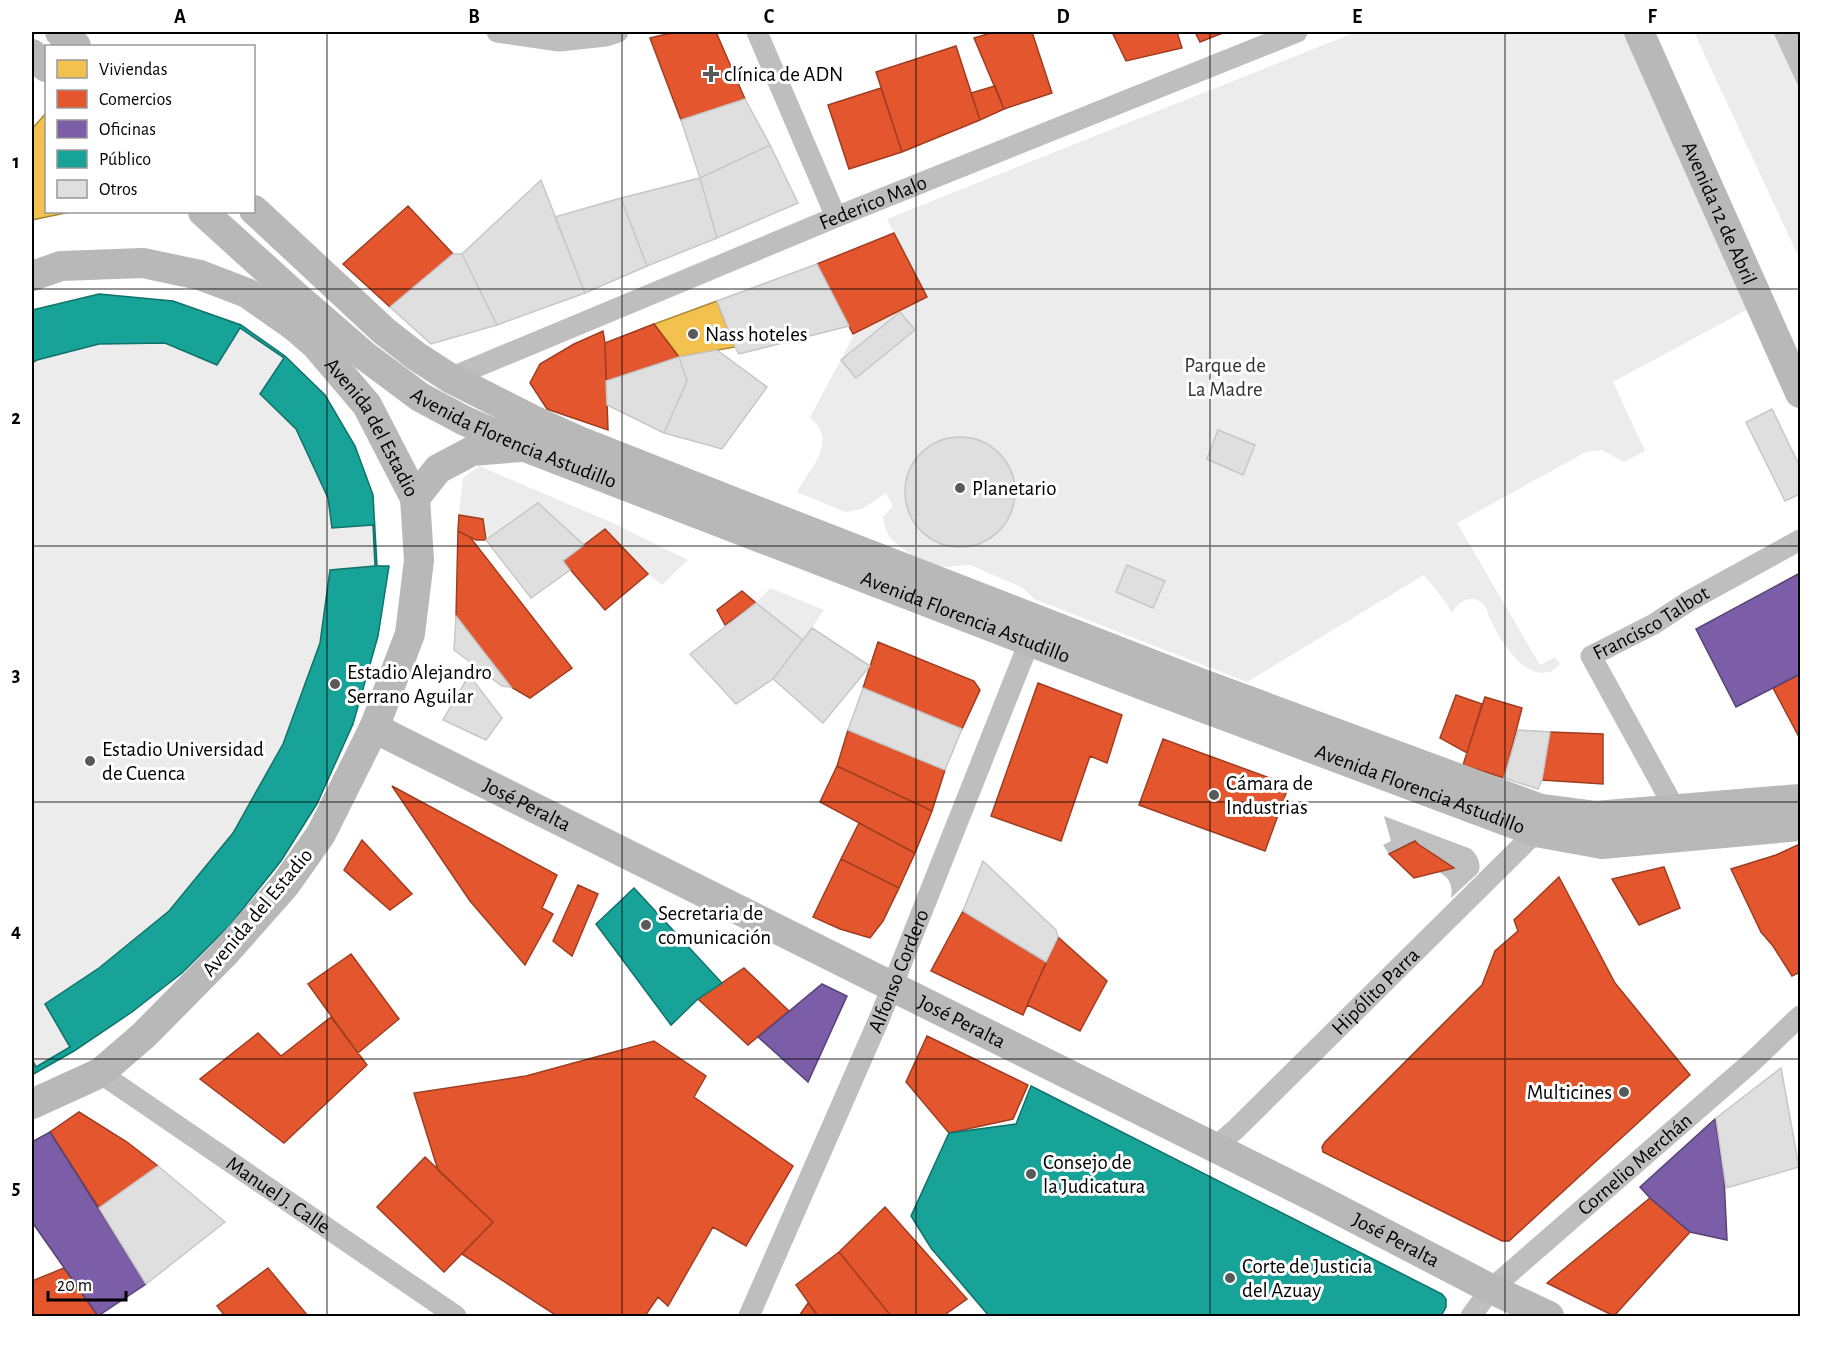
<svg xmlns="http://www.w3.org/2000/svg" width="1832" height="1348" font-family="'Alegreya Sans',sans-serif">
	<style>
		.green { fill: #ececec }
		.water { fill: #bfbfbf }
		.homes { fill: #f2c14e; stroke: #a98737; stroke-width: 1.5 }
		.shops { fill: #e4572e; stroke: #a03d20; stroke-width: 1.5 }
		.offices { fill: #7b5ea7; stroke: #564275; stroke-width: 1.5 }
		.public { fill: #17a398; stroke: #10726a; stroke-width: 1.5 }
		.building { fill: #dfdfdf; stroke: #c7c7c7; stroke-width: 1.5 }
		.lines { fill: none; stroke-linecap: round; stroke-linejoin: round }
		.street { stroke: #bebebe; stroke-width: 21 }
		.secondary { stroke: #b8b8b8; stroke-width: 30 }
		.grid { fill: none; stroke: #000; stroke-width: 1.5; stroke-opacity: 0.55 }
		.poi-dot { fill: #595959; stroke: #fff; stroke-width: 2 }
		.labels { text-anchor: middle; stroke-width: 6; stroke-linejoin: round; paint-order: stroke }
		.poi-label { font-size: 21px; fill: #000; stroke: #fff; text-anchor: start }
		.street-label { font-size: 21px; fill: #000; stroke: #fff }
		.park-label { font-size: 21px; fill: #333; stroke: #fff }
		.neatline { fill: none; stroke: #000; stroke-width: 2 }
		.grid-label { font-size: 20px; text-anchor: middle; font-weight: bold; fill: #000 }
	</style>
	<rect width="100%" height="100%" fill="#fff"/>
	<path class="green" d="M1356,32H1634L1752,307L1613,382L1645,451L1624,462L1602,450L1586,452L1457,523L1540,665L1555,657L1560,664C1557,667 1553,671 1549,672C1523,679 1499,638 1490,619C1488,615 1488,610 1485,606C1475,593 1458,600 1452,613L1447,604L1424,575L1247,682L1034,599L1023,588L970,565L947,567L936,566L911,555L891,539L886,530L883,517L893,506L886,493L862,509L845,512L797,492C806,474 832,449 819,428C817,424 813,421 810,417L854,335L927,297L887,219Z
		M1694,32H1773L1800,90V260Z
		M99,294L173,301L241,325L285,356L325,395L355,446L373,495L377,565L389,566L378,636L353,724L317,804L281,861L182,973L132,1012L74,1051L32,1075V310Z
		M479,466L613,523L688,560L662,585L648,574L606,529L584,545L538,503L486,540L483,519L459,515L463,478Z
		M770,588L824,610L803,640L756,603Z"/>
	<path class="water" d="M1773,32H1800V90Z
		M1384,816L1471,849C1478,856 1482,865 1478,873L1451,898C1453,886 1450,878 1439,872L1453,868L1415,841L1389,854L1383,845L1391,841Z"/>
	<path class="homes" d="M46,113V212H70L32,220V129Z
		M717,301L735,347L679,357L654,324Z"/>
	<path class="shops" d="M675,32H716L745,99L681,120L650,38Z
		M994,32H1032L1052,93L1004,109L974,38Z
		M1112,32H1177L1182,48L1126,61Z
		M1195,32H1225L1200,42Z
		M956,46L980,120L902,152L876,72Z
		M995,86L1004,109L980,120L971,93Z
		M881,88L902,152L849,169L828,105Z
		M408,206L453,254L390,307L343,264Z
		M894,233L927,297L853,334L817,264Z
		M654,324L679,357L606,381L605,343Z
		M603,331L605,343L608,430L547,409L530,383L540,364L574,344Z
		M459,515L483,519L486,540H476L458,531Z
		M605,529L648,574L605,610L563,561Z
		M458,531L470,537L572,668L530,698L511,687L456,616Z
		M742,591L756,603L725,625L717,610Z
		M878,642L974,681L980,690L962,729L863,688Z
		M1800,674V739L1773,688Z
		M1038,683L1122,715L1107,763L1090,756L1061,841L991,816Z
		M1456,695L1482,704L1467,753L1440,738Z
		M1485,697L1522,708L1504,778L1463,765Z
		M848,730L945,770L932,811L837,766Z
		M1550,732L1603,734V784L1542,780Z
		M1163,739L1289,785L1265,851L1139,805Z
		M837,766L932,811L915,853L820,802Z
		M392,786L557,875L542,908L553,914L525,965L470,901Z
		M859,823L915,853L899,888L841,859Z
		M362,840L412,894L390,910L344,870Z
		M1415,841L1418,844L1454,868L1414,878L1389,854Z
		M1800,844V972L1792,976L1773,946L1761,932L1731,869L1776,855Z
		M841,859L899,888L883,921L870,938L840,929L813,917Z
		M1664,867L1680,908L1639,925L1612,879Z
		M1559,877L1615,983L1690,1075L1509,1241H1502L1323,1152L1322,1147L1325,1142L1482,985L1495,951L1518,931L1514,920Z
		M578,885L598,894L572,956L553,941Z
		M963,911L1046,962L1023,1015L931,971Z
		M1058,937L1107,981L1080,1031L1027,1005Z
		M351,954L399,1019L358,1053L308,984Z
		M744,968L789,1011L748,1045L698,999Z
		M331,1017L367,1065L284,1143L200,1079L258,1033L281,1056Z
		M927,1036L1028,1085L1013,1119L949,1133L906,1082Z
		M654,1041L706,1076L694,1097L793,1166L746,1246L713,1227L668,1306L658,1297L645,1316H557L462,1254L493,1222L438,1170L414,1093L526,1076Z
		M79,1112L127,1142L158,1166L99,1208L50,1132Z
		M425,1157L493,1222L444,1272L377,1207Z
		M1650,1198L1690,1232L1614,1316L1547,1283Z
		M885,1207L967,1299L943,1316H891L839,1252Z
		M839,1252L891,1316H818L796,1285Z
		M64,1268L98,1316H32V1281Z
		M268,1268L308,1316H225L217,1306Z
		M808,1303L818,1316H799Z"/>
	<path class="offices" d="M1800,573V674L1736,707L1696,629Z
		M822,984L847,996L808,1082L758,1037Z
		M1715,1119L1724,1177L1727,1240L1690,1232L1650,1198L1640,1187Z
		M50,1132L146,1284L98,1316L32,1222V1142Z"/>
	<path class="public" d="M99,294L173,301L241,325L285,356L325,395L355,446L373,495L377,566H389L378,636L353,724L317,804L281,861L230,925L182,973L132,1012L74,1051L32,1075V1059L36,1067L70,1047L45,1004L99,968L169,911L233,833L283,744L320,643L330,570L375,566L373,525L332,528L328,498L296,429L260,394L284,358L240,328L217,365L165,343L99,344L37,360L32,363V310Z
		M634,888L722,983L698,999L671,1025L596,924Z
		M1031,1086L1442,1294L1446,1299V1307L1441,1316H989L931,1248L911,1216L949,1133L1016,1124Z"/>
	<path class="building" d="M745,99L770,145L700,178L681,120Z
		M770,145L798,203L717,238L700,178Z
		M700,178L717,238L647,266L621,198Z
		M541,180L585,293L497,325L462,254Z
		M621,198L647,266L585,293L555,217Z
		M453,254H462L497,325L431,344L390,307Z
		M817,264L849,326L739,354L735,347L717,301Z
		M900,312L915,330L856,378L841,360Z
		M717,350L767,387L722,449L664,433L687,381L679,357Z
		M679,357L687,381L664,433L607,405L606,381Z
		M1772,409L1800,467V494L1785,501L1746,422Z
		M1218,430L1255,445L1243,475L1207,459Z
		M905 492a55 55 0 1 1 110 0a55 55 0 1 1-110 0Z
		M538,503L584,545L563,561L570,570L531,598L486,540Z
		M1127,565L1165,581L1153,608L1116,592Z
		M756,603L803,640L773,679L736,704L690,654Z
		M456,616L511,687L502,686L454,650Z
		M812,628L870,666L823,723L773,679Z
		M469,675L502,718L486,740L443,720Z
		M863,688L962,729L945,770L848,730Z
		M1518,730L1550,732L1542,780L1538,789L1504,778Z
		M983,861L1056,930L1058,937L1046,962L963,911Z
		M1781,1068L1799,1167L1726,1188L1716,1118Z
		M158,1166L225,1222L146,1284L99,1208Z"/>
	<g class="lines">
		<g class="street">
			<path d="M497,32L559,41L606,36L618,32"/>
			<path d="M757,32L836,217"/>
			<path id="s1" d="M450,378L836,217L1297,32"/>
			<path id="s2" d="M1675,809L1591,656L1654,624L1689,601L1800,540"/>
			<path id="s3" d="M100,1073L456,1316"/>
			<path id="s4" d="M1214,1148L1236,1129L1536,832"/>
			<path id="s5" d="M749,1316L880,1017L1034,630"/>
			<path id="s6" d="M1471,1316L1491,1289L1753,1061L1800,1016"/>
		</g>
		<g class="secondary">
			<path d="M60,32L76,46"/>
			<path id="s7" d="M1639,32L1800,393"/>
			<path d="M32,54L46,67"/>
			<path d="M254,210L384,331L416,356L450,378L539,423L579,441L731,501L1200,683L1541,809L1595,816L1800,799"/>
			<path id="s8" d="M203,212L298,298L365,356L420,397L465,421L525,447L1148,687L1536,832L1602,844L1800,826"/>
			<path id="s9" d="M32,276L61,266L143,263L200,275L247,293L294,326L316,345L367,405L415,498L419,560L410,634L374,728L321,834L285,885L224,954L144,1035L100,1073L32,1104"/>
			<path d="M415,498L438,469L472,451L520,447"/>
			<path id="s10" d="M374,728L1320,1200L1491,1289L1549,1316"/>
		</g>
	</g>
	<path class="grid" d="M327,32V1316M622,32V1316M916,32V1316M1210,32V1316M1505,32V1316M32,289H1800M32,546H1800M32,802H1800M32,1059H1800"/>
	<g class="poi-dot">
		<path d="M708 65h6v6h6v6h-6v6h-6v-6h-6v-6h6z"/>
		<circle cx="693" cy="334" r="6"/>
		<circle cx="960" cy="488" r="6"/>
		<circle cx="335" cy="684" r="6"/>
		<circle cx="90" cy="761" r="6"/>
		<circle cx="1214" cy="795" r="6"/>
		<circle cx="646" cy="925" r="6"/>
		<circle cx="1624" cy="1092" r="6"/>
		<circle cx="1031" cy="1174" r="6"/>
		<circle cx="1230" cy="1278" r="6"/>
	</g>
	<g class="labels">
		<g class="poi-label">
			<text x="724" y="81">clínica de ADN</text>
			<text x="705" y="341">Nass hoteles</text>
			<text x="972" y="495">Planetario</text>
			<text x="347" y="679">Estadio Alejandro<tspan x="347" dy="24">Serrano Aguilar</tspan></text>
			<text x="102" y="756">Estadio Universidad<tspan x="102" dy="24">de Cuenca</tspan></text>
			<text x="1226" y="790">Cámara de<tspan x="1226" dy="24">Industrias</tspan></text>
			<text x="658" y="920">Secretaria de<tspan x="658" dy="24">comunicación</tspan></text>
			<text x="1612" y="1099" text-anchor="end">Multicines</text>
			<text x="1043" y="1169">Consejo de<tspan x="1043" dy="24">la Judicatura</tspan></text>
			<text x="1242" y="1273">Corte de Justicia<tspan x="1242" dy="24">del Azuay</tspan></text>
		</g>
		<g class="street-label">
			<text dy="7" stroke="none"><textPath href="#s1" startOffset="458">Federico Malo</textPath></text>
			<text dy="7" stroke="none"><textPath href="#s7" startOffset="198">Avenida 12 de Abril</textPath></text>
			<text dy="7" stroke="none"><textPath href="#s9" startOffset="408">Avenida del Estadio</textPath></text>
			<text dy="7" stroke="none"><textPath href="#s8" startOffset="388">Avenida Florencia Astudillo</textPath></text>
			<text dy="7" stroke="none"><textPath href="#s8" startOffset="874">Avenida Florencia Astudillo</textPath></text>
			<text dy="7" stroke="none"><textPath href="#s2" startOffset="243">Francisco Talbot</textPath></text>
			<text dy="7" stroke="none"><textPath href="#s8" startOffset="1360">Avenida Florencia Astudillo</textPath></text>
			<text dy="7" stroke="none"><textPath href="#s10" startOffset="171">José Peralta</textPath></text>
			<text transform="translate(257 912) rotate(-50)" y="7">Avenida del Estadio</text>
			<text dy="7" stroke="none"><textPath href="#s5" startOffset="376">Alfonso Cordero</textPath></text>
			<text dy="7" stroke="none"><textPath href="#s4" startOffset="225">Hipólito Parra</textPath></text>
			<text dy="7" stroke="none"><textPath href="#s10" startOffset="657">José Peralta</textPath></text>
			<text dy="7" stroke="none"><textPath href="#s6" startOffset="224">Cornelio Merchán</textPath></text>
			<text dy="7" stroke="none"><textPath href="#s3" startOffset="216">Manuel J. Calle</textPath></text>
			<text dy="7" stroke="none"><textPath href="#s10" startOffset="1143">José Peralta</textPath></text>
		</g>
		<g class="park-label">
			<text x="1225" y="372">Parque de<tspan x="1225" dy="24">La Madre</tspan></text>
		</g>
	</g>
	<rect width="1832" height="1348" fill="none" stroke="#ffffff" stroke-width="66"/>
	<rect x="45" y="45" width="210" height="168" fill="#ffffff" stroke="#999999" stroke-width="1.5"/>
	<rect x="57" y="60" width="30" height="18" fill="#f2c14e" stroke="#999999" stroke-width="1.5"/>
	<text x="99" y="75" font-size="18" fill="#000000">Viviendas</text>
	<rect x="57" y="90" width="30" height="18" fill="#e4572e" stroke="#999999" stroke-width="1.5"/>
	<text x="99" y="105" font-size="18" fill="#000000">Comercios</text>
	<rect x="57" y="120" width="30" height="18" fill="#7b5ea7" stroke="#999999" stroke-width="1.5"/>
	<text x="99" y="135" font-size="18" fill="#000000">Oficinas</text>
	<rect x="57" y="150" width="30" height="18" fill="#17a398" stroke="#999999" stroke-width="1.5"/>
	<text x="99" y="165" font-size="18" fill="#000000">Público</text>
	<rect x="57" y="180" width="30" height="18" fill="#dfdfdf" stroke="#999999" stroke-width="1.5"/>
	<text x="99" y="195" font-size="18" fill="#000000">Otros</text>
	<path d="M48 1291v9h78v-9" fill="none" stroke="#000000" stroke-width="3"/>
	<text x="57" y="1291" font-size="18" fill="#000000" stroke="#ffffff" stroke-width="4.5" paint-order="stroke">20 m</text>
	<rect x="33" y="33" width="1766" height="1282" class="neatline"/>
	<g class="grid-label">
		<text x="180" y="23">A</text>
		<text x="474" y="23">B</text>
		<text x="769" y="23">C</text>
		<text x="1063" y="23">D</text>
		<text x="1357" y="23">E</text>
		<text x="1652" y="23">F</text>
		<text x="16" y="168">1</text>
		<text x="16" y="424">2</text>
		<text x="16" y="681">3</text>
		<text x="16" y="937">4</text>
		<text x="16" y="1194">5</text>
	</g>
</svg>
